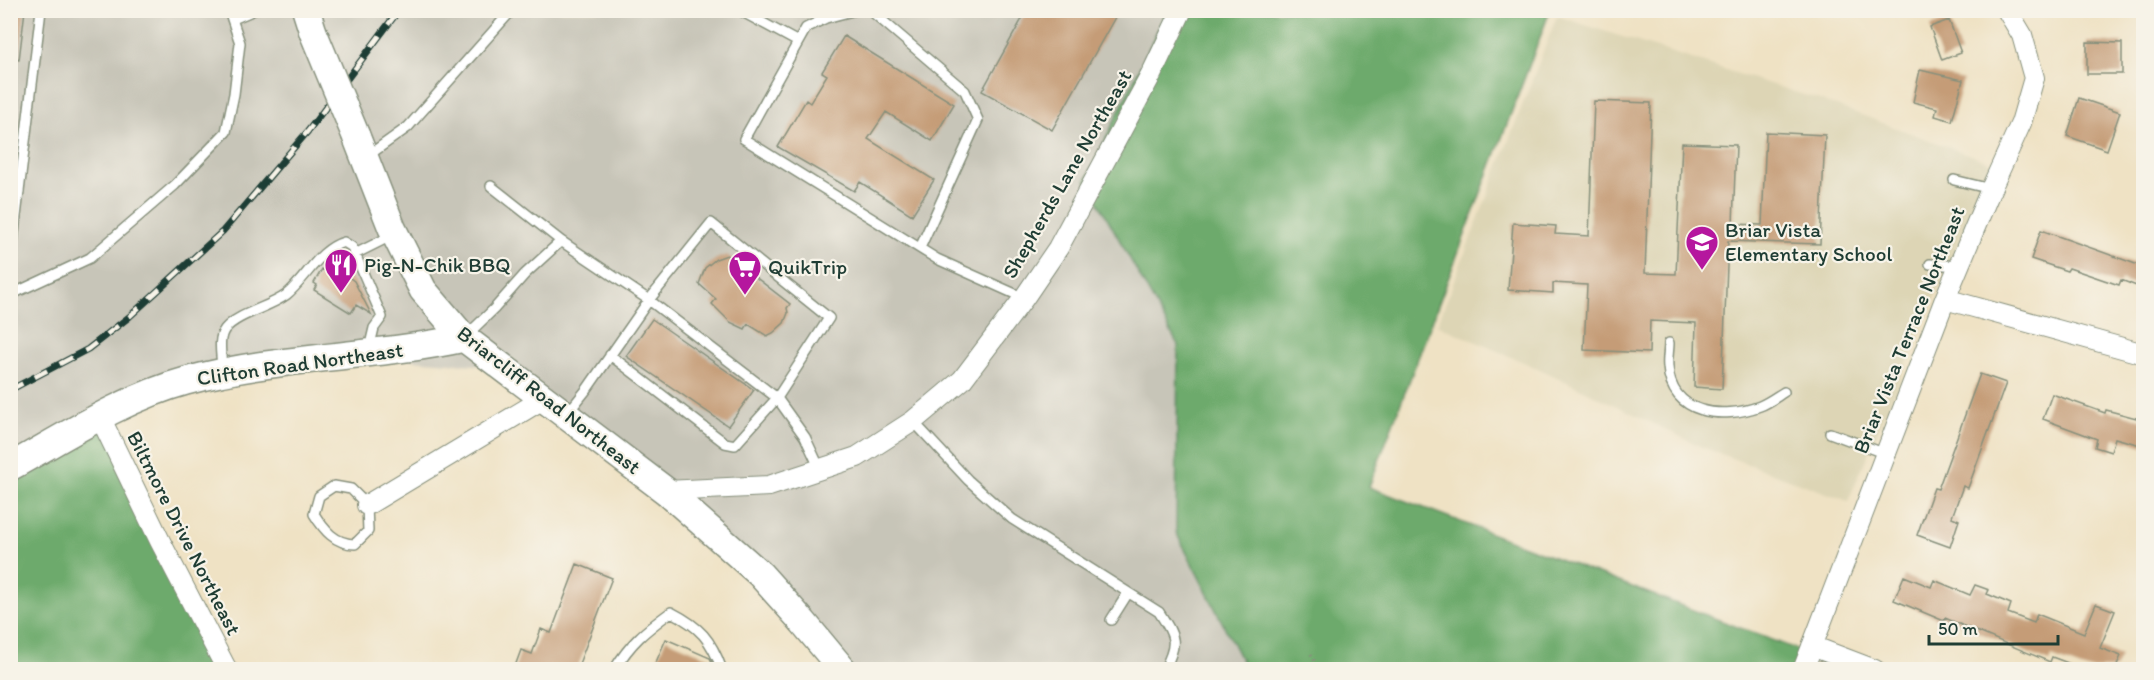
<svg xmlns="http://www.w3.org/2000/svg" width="2154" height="680" font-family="Itim,sans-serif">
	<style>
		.built { fill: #ddd5b5 }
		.industrial { fill: #c7c5b8 }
		.forest { fill: #6daa6c; stroke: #467450; stroke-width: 1.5 }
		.building { fill: #c59c77 }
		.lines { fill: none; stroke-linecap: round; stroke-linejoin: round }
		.service-casing { stroke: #87907c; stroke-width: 12 }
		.minor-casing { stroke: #87907c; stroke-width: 22 }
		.secondary-casing { stroke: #87907c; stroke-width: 30 }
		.path { stroke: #87907c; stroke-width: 3; stroke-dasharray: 1.5 4.5; stroke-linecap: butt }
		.service { stroke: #fff; stroke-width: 9 }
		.minor { stroke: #fff; stroke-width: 20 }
		.secondary { stroke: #fff; stroke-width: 27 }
		.rail-casing { stroke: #1f3d34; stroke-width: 7 }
		.rail { stroke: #f7f3e8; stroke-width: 4.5; stroke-dasharray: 14; stroke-linecap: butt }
		.secondary-bridge-casing { stroke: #87907c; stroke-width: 30; stroke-linecap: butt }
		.secondary-bridge { stroke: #fff; stroke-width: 27 }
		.labels { text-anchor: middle; stroke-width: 4.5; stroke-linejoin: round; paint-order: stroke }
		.street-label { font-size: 21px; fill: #1f3d34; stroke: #f7f3e8 }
		.poi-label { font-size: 21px; fill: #1f3d34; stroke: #f7f3e8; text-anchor: start }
	</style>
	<rect width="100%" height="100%" fill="#f7f3e8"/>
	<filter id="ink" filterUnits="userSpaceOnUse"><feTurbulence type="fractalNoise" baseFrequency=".0167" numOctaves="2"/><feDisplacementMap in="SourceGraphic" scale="12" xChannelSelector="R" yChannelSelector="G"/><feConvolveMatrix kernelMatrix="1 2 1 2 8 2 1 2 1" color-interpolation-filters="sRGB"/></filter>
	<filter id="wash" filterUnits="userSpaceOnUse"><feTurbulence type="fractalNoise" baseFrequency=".008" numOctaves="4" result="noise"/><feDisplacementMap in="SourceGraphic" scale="24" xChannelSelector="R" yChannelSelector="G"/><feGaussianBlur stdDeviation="1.35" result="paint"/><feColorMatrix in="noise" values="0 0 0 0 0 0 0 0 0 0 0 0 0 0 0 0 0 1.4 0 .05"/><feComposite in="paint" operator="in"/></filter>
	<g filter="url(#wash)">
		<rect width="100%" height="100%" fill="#efe2c4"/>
		<path class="built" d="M1557,16L1820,100L1992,163L1848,501L1702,447L1544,371L1437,325Z"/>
		<path class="industrial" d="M11,11H1167L1086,180L1178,345L1176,532L1246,669H846L777,584L487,366L289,350L145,379L11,459Z"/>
		<path class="forest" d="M1167,11H1550L1369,487L1809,654L1800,669H1246L1176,532L1178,345L1086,180Z
			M99,408L214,669H11L10,459Z"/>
		<g id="blocks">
			<path class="building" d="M10,10H25L19,60L10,59Z
				M1027,10H1119L1052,130L982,91Z
				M1949,20L1961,53L1942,60L1930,27Z
				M844,36L954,104L932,141L886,112L868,139L934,180L912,215L860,182L854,191L778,147L806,100L810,103L827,75L822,72Z
				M2087,42L2122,43V74H2087Z
				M1920,70L1963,80L1952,121L1935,116L1937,108L1913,102Z
				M2079,98L2120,112L2107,150L2067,136Z
				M1594,101L1651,103L1645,273L1676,274L1682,143L1736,145L1733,224L1762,225L1766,132L1825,135L1820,244L1728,241L1722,389L1694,387L1696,323L1650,321L1649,353L1584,350L1587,285L1553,283V293L1508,290L1513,223L1556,226L1555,234L1589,236Z
				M2041,230L2144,267V289L2121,280L2119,285L2069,268L2067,271L2031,259Z
				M727,255L790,304L787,308L788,313L784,323L773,333L767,336L748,324L745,329L730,322L712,304L716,299L699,284L705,268L716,259Z
				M322,269L340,279L343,273L354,281L371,314L356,305L351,313L314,290L317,285L314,283Z
				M652,319L754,390L728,426L626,356Z
				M1980,374L2006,383L1968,488L1963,486L1952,517L1959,520L1950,547L1917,535L1934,488L1938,489Z
				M2052,394L2105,413L2106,410L2144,420V446L2115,438L2111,452L2095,447L2097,439L2043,419Z
				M577,564L612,578L577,669H514L521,650L532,654L541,629L551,633Z
				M1904,576L1931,587L1934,580L1970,595L1975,585L1989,590L1987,594L2011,604L2008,613L2034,623L2037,614L2084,633L2096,604L2115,611L2100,648L2121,656L2115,669H2084L2052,657L2050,662L1945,618L1944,621L1894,600Z
				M666,639L710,658L715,669H653Z"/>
		</g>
	</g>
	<g filter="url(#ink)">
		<use href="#blocks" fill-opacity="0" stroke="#87907c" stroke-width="1.5"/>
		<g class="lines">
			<g class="service-casing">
				<path id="service" d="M739,10L798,42
					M856,10L826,18L806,28L744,139L937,259L1024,298
					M870,10L965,91L978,120L920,248
					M233,19L254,10
					M366,157L408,127L512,10
					M1954,180L1991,189
					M561,241L649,300L711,223L829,318L777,398L735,445L725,443L610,355
					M355,254L393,235
					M1930,264L1960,266
					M10,266L41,10
					M10,295L90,258L175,185L226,132L234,94L240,43L229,10
					M466,336L494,309L525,274L561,241L491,186
					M1669,343C1669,351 1667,359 1668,367C1671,415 1723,420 1760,406C1768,403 1776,397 1784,392
					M222,370C222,357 217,339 225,329C237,314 270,307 286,295C306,279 319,249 344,242L352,247L382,317L374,328L369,349
					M567,414L587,389L649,300L777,398L805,437L820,469
					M913,421L968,480L1012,519L1159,612C1175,637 1179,642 1164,670
					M1830,433L1886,454
					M334,486L351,489L367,505L368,531L355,544C335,544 324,530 314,514L319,496Z
					M1111,620L1128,593
					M614,670C631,642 645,631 671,612C700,627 711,639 722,670"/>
			</g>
			<g class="minor-casing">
				<path id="minor" d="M1945,299L2144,354
					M100,417L160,541L227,670
					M666,491L769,486L857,457L913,421L962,380L1024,298L1058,248L1151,75L1182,10
					M367,505L543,399
					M1812,646L1875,670
					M1803,670L1945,299L1991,189L2021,123L2034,78L2022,35L2007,10"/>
			</g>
			<g class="secondary-casing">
				<path id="secondary" d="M306,10L313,32
					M356,136L392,228L423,290L464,338L666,491L760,574L803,622L843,670
					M10,467C66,436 124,398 186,381C277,356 372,358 464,338"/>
			</g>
			<path class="path" d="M1311,654L1319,670"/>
			<use href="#service" class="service"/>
			<use href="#minor" class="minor"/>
			<use href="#secondary" class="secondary"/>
			<g class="rail-casing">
				<path id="rail" d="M10,390L88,349L129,317L223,231L308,131L399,10"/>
			</g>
			<use href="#rail" class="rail"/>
			<g class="secondary-bridge-casing">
				<path id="secondary-bridge" d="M313,32L356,136"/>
			</g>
			<use href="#secondary-bridge" class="secondary-bridge"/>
		</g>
	</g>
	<defs>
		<g id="school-pin" transform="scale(1.725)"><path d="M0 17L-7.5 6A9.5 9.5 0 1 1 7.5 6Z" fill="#b5179e" stroke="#f7f3e8"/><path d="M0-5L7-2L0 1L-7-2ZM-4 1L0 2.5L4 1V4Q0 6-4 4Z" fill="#fff"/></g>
		<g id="restaurant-pin" transform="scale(1.725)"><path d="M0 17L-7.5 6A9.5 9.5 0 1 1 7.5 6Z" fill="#b5179e" stroke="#f7f3e8"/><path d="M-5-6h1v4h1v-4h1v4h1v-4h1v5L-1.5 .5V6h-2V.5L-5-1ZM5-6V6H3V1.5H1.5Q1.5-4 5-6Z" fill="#fff"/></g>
		<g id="supermarket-pin" transform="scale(1.725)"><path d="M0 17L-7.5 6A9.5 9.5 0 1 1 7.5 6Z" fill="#b5179e" stroke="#f7f3e8"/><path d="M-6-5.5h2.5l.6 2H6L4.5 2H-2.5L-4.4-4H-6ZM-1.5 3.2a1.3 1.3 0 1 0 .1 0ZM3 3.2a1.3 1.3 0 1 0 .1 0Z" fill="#fff"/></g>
	</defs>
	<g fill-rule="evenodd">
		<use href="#school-pin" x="1702" y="242"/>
		<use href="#restaurant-pin" x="341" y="265"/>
		<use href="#supermarket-pin" x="745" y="267"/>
	</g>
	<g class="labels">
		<g class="street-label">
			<text transform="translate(1067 174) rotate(-60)" y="7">Shepherds Lane Northeast</text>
			<text transform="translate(1909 330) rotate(-68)" y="7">Briar Vista Terrace Northeast</text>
			<text transform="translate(300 364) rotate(-8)" y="7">Clifton Road Northeast</text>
			<text transform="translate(549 400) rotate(38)" y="7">Briarcliff Road Northeast</text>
			<text transform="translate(184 533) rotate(63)" y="7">Biltmore Drive Northeast</text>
		</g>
		<g class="poi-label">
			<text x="1725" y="237">Briar Vista<tspan x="1725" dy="24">Elementary School</tspan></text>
			<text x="364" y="272">Pig-N-Chik BBQ</text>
			<text x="768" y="274">QuikTrip</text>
		</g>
	</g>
	<rect width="2154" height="680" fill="none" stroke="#f7f3e8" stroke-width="36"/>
	<path d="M1929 635v9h129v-9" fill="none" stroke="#1f3d34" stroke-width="3"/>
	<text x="1938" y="635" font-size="18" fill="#1f3d34" stroke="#f7f3e8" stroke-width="4.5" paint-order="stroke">50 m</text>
</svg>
